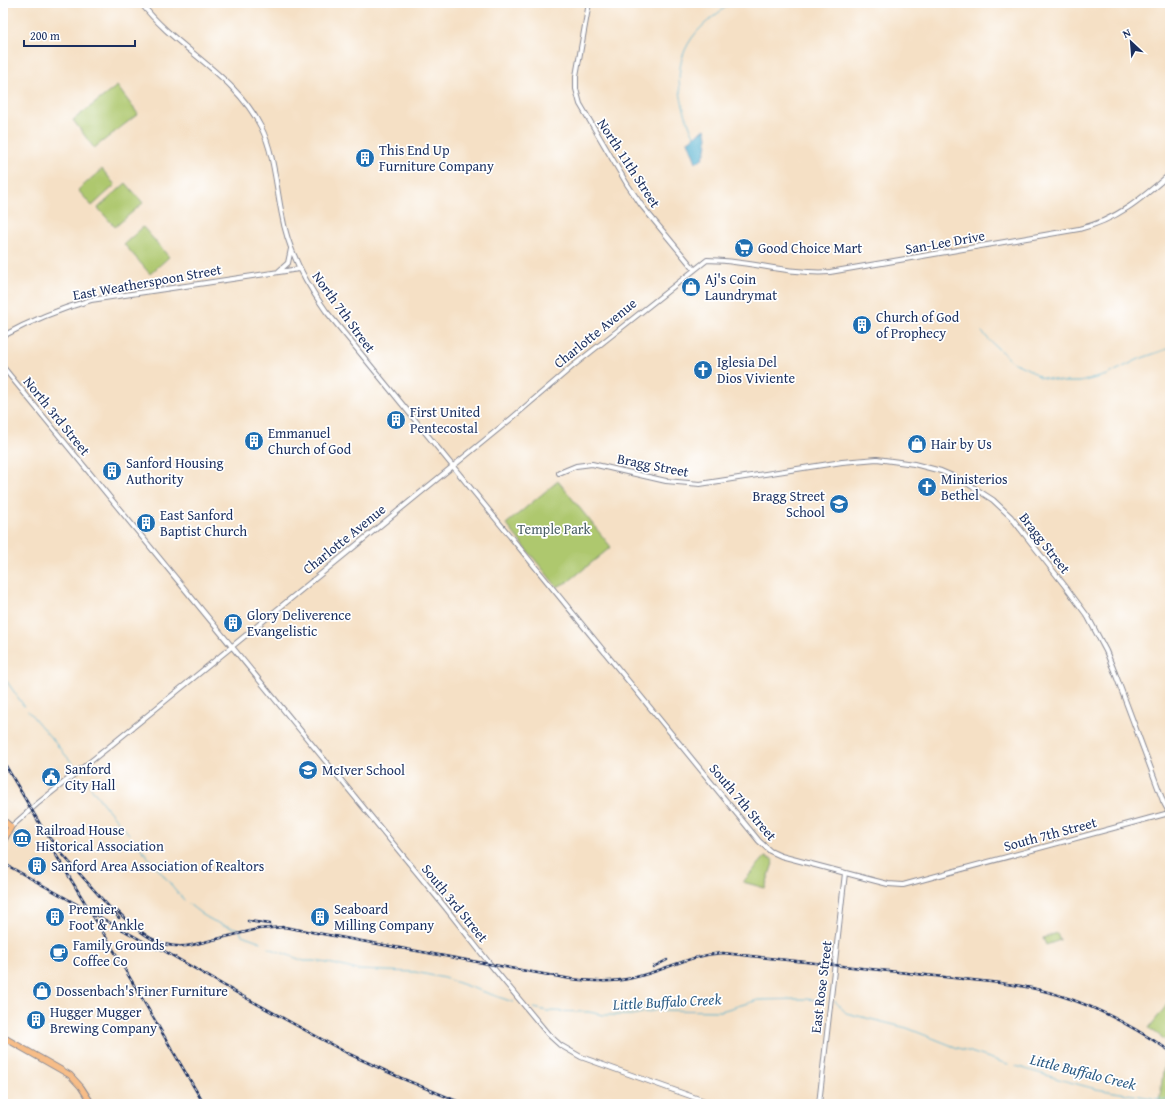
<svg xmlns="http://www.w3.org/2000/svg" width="1173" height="1107" font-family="'Gentium Book Plus',serif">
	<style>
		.green { fill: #aec86e; stroke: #647c66 }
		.water { fill: #4fafcd; stroke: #356f96 }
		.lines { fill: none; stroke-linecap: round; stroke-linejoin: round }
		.stream { stroke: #4fafcd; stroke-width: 1 }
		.minor-casing { stroke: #888892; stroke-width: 6 }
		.major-casing { stroke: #888892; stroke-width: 7 }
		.minor { stroke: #fff; stroke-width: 4 }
		.major { stroke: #f7bd88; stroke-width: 5 }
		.rail-casing { stroke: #1b2f5e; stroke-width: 2.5 }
		.rail { stroke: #fff; stroke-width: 1; stroke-dasharray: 3; stroke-linecap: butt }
		.labels { text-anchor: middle; stroke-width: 3.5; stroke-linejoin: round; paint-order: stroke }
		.poi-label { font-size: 14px; fill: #1b2f5e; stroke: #fff; text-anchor: start }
		.street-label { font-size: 14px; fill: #1b2f5e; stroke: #fff }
		.park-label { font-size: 14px; fill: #475d63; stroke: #fff }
		.water-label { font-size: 15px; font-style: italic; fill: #2d5c85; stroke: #fff }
	</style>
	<rect width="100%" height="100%" fill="#fff"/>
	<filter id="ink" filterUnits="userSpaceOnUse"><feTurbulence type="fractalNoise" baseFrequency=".025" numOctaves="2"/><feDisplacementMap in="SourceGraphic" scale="8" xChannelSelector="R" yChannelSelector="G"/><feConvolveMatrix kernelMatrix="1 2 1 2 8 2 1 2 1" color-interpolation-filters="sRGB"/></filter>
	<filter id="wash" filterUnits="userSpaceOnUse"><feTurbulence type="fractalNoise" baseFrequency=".012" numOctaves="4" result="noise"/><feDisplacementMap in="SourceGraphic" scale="16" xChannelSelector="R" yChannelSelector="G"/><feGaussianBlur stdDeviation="0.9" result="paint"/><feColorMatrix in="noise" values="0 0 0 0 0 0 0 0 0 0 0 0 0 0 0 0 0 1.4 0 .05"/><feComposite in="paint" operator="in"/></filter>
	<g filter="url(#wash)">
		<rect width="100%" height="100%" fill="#f5e0c5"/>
		<path class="green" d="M117,86L138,114L94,148L73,120Z
			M102,169L115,185L92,206L78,190Z
			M126,183L143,203L115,227L98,208Z
			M143,227L169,257L150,274L124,244Z
			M558,481L611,547L569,581L557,587L506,524Z
			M765,857L774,860L765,888L743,882Z
			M1057,933L1060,940L1046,945L1043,938Z
			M1170,1001V1104H1159L1167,1041L1149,1028Z"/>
		<path class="water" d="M705,129C709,137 707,155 700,161L696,162L688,141Z"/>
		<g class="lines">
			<path class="stream" d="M695,138C680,106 670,69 692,38C702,24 717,14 731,3
				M982,332L992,343L1013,362L1028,369L1040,377L1064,382H1080L1107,375L1139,359L1170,348
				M3,676L24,706
				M28,711L74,765
				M83,777L105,806L129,834
				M138,845L184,900
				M189,904C207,919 216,924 239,929L242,935L261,942
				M269,948L304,961H315L333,964L357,970L415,972L444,978L513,1002
				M835,1001L846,1013L907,1028L955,1047L1008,1064
				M534,1008L547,1011L589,1012L603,1015H631L658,1010L721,1011L758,1000L802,999L824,1000
				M1016,1066L1062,1080L1096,1089L1170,1101"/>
		</g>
	</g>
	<g filter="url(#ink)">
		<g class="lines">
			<g class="minor-casing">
				<path id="minor" d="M141,3C176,49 235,74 261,127C274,153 276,186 282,215C288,250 305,282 326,311L759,841L770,851L781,856L876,881L888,884L903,885L1169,813
					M589,3L576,76V89L580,104L627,184L642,206L694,269
					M279,271L288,263L291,249
					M3,336C32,320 60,309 91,300L299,269
					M3,367L445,907L490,964L548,1034L560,1045L581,1057L713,1104
					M559,473L576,466L592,464L666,481L700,484L842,462L877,459L914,464L941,471L962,480L993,500L1011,517L1065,586L1088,617L1106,651L1115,673L1163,801L1170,814
					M11,827L37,804L110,746L512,418L573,366L707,260C748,260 789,275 830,272L1079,229C1117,220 1141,199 1170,174
					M819,1104L845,873"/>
			</g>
			<g class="major-casing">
				<path id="major" d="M3,820L11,827L3,842
					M3,1037L70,1075L81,1087L92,1104"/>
			</g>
			<use href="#minor" class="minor"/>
			<use href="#major" class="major"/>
			<g class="rail-casing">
				<path id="rail" d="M3,761L44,831L63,855L119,918
					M53,850L110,944L204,1104
					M3,863L157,949
					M117,911C138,931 161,952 192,945L258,929L284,927L571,979C591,981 611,983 632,978C665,971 688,955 723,953L1000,983C1012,985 1024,986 1036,989C1085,1000 1128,1023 1170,1051
					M248,921L270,924
					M154,945L237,993L347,1053L401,1078L464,1104
					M653,967L667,960"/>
			</g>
			<use href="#rail" class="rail"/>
		</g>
	</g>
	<defs>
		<g id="building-disc" transform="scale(1)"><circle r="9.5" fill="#1f6fb2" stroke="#fff"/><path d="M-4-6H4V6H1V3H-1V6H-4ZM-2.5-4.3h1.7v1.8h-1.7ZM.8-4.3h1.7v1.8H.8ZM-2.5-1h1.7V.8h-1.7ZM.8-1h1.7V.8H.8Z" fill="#fff"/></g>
		<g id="supermarket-disc" transform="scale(1)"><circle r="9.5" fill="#1f6fb2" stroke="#fff"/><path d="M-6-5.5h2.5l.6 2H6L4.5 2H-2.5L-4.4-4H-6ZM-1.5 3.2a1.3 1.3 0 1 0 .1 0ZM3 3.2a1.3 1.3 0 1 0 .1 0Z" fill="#fff"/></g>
		<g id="shop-disc" transform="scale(1)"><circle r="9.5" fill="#1f6fb2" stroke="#fff"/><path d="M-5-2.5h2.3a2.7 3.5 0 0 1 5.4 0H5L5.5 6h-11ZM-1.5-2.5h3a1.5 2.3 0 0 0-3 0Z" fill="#fff"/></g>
		<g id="church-disc" transform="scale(1)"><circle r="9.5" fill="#1f6fb2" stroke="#fff"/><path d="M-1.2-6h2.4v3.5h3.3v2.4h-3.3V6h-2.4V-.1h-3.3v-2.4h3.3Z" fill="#fff"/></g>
		<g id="school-disc" transform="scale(1)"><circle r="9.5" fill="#1f6fb2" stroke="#fff"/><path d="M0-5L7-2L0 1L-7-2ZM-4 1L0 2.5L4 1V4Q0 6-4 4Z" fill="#fff"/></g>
		<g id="civic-disc" transform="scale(1)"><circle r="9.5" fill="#1f6fb2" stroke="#fff"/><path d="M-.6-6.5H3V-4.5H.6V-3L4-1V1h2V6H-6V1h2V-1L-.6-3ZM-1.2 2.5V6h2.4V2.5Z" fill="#fff"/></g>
		<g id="museum-disc" transform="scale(1)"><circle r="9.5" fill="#1f6fb2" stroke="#fff"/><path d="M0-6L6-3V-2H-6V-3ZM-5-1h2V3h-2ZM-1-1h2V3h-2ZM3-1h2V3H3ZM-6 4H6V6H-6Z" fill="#fff"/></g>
		<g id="cafe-disc" transform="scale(1)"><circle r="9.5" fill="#1f6fb2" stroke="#fff"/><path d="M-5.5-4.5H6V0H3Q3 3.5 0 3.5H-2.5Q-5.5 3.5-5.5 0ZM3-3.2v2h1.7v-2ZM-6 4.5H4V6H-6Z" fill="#fff"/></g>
	</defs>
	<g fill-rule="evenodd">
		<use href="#building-disc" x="365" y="158"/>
		<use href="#supermarket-disc" x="744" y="248"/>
		<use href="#shop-disc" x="691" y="287"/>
		<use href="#building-disc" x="862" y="325"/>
		<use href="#church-disc" x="703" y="370"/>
		<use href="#building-disc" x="396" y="420"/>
		<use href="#building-disc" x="254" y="441"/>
		<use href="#shop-disc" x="917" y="444"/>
		<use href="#building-disc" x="112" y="471"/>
		<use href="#church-disc" x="927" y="487"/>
		<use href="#school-disc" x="839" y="504"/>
		<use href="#building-disc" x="146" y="523"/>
		<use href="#building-disc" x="233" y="623"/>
		<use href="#school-disc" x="308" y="770"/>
		<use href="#civic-disc" x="51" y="777"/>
		<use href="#museum-disc" x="22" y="838"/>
		<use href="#building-disc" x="37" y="866"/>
		<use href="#building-disc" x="55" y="917"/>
		<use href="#building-disc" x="320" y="917"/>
		<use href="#cafe-disc" x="59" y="953"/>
		<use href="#shop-disc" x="42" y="991"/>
		<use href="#building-disc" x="36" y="1020"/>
	</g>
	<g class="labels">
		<g class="poi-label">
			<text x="379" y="155">This End Up<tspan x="379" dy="16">Furniture Company</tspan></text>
			<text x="758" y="253">Good Choice Mart</text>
			<text x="705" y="284">Aj's Coin<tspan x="705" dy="16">Laundrymat</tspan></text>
			<text x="876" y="322">Church of God<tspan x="876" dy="16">of Prophecy</tspan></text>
			<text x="717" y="367">Iglesia Del<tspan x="717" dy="16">Dios Viviente</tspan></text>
			<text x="410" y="417">First United<tspan x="410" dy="16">Pentecostal</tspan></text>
			<text x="268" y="438">Emmanuel<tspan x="268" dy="16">Church of God</tspan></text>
			<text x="931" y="449">Hair by Us</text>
			<text x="126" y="468">Sanford Housing<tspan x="126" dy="16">Authority</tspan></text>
			<text x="941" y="484">Ministerios<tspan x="941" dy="16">Bethel</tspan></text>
			<text x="825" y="501" text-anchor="end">Bragg Street<tspan x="825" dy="16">School</tspan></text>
			<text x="160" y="520">East Sanford<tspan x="160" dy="16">Baptist Church</tspan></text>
			<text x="247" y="620">Glory Deliverence<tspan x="247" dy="16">Evangelistic</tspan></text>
			<text x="65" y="774">Sanford<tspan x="65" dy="16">City Hall</tspan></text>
			<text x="322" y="775">McIver School</text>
			<text x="36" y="835">Railroad House<tspan x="36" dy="16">Historical Association</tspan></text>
			<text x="51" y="871">Sanford Area Association of Realtors</text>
			<text x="69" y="914">Premier<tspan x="69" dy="16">Foot &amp; Ankle</tspan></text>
			<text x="334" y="914">Seaboard<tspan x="334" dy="16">Milling Company</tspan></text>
			<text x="73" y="950">Family Grounds<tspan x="73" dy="16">Coffee Co</tspan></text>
			<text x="56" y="996">Dossenbach's Finer Furniture</text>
			<text x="50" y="1017">Hugger Mugger<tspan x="50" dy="16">Brewing Company</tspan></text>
		</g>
		<g class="street-label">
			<text transform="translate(629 163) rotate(57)" y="5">North 11th Street</text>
			<text transform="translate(945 242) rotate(-10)" y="5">San-Lee Drive</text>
			<text transform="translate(147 282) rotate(-10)" y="5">East Weatherspoon Street</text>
			<text transform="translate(344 312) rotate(54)" y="5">North 7th Street</text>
			<text transform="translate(595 333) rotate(-39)" y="5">Charlotte Avenue</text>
			<text transform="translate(57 416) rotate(51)" y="5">North 3rd Street</text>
			<text transform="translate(653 465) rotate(11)" y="5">Bragg Street</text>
			<text transform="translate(344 539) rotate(-39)" y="5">Charlotte Avenue</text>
			<text transform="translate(1045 543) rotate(52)" y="5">Bragg Street</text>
			<text transform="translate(743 802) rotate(50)" y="5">South 7th Street</text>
			<text transform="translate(1050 834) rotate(-15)" y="5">South 7th Street</text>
			<text transform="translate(455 903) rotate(51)" y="5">South 3rd Street</text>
			<text transform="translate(821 987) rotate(-83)" y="5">East Rose Street</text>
		</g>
		<g class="park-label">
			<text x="554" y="534">Temple Park</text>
		</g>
		<g class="water-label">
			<text transform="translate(667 1002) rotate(-3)" y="5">Little Buffalo Creek</text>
			<text transform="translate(1083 1072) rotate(14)" y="5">Little Buffalo Creek</text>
		</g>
	</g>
	<rect width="1173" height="1107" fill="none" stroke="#fff" stroke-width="16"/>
	<g transform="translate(1131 42) rotate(334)" stroke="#ffffff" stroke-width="3" paint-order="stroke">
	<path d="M0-3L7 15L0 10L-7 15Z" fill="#1b2f5e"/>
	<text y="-6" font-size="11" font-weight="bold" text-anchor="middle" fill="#1b2f5e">N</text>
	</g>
	<path d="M24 40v6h111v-6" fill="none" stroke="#1b2f5e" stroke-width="2"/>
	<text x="30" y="40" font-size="12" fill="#1b2f5e" stroke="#ffffff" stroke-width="3" paint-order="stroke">200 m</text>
</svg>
